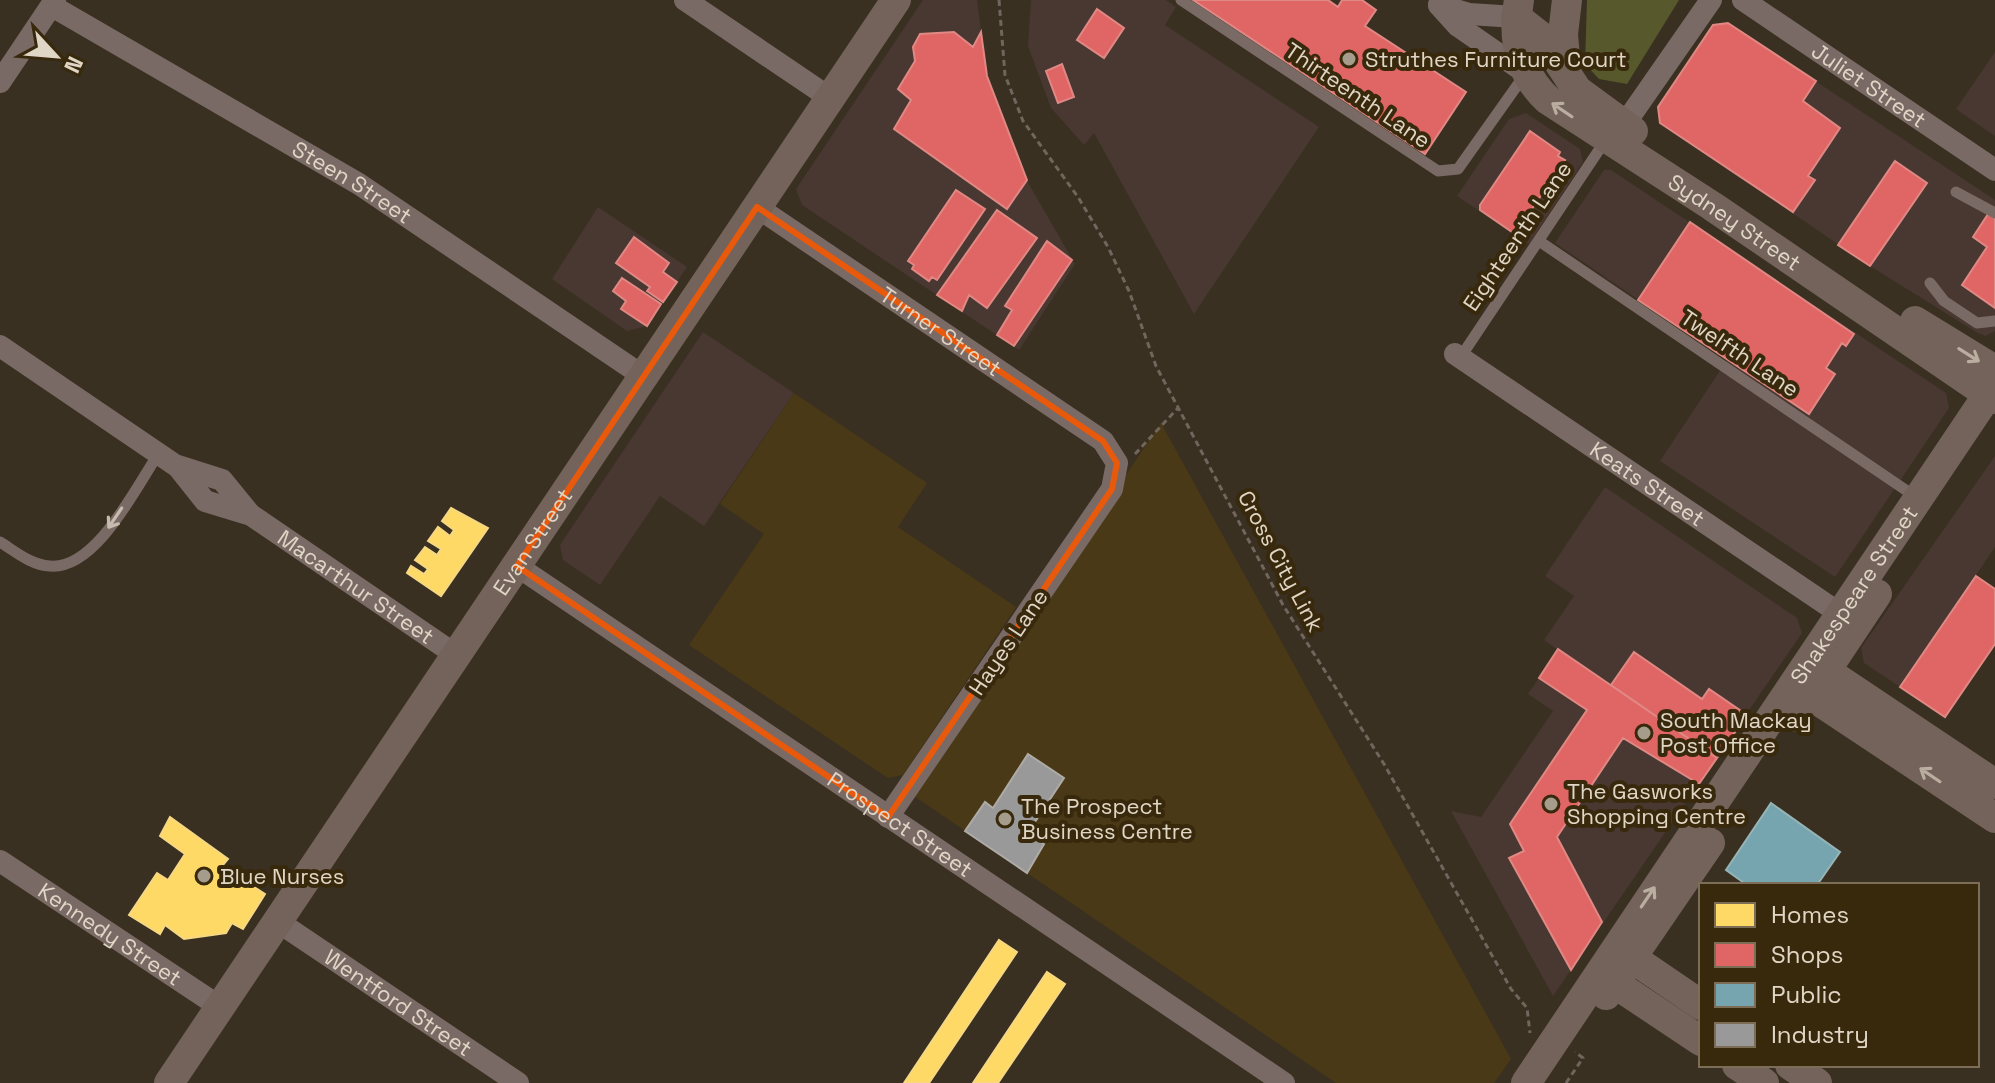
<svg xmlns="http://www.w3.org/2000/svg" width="1995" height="1083" font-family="'Space Grotesk',sans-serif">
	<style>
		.commercial { fill: #493731 }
		.built { fill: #4a3917 }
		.grass { fill: #57592c }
		.homes { fill: #ffd966; stroke: #f6d883; stroke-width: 2 }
		.shops { fill: #e06666; stroke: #e08883; stroke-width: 2 }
		.public { fill: #76a5af; stroke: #96b4b6; stroke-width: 2 }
		.industry { fill: #999; stroke: #aeaba6; stroke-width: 2 }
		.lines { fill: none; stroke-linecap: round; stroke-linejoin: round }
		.path { stroke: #71655d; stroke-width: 3; stroke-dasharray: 6 4; stroke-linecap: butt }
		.lane { stroke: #7a6a65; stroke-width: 11 }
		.street { stroke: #7a6a65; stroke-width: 22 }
		.secondary { stroke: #74635a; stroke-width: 30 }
		.oneway { stroke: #baaea0 }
		.oneway2 { stroke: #c6bbae }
		.marked { fill: none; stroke: #e8590c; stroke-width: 6; stroke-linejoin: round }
		.poi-dot { fill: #a69c8c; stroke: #39290c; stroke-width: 3 }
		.labels { text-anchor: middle; stroke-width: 8; stroke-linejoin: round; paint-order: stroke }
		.poi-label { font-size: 22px; fill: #e0d6c6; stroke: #39290c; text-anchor: start }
		.street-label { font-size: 22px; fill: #e0d6c6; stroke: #39290c }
	</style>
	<rect width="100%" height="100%" fill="#393021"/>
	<path class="commercial" d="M923,0H977L987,76L1023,174L1075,264L1019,350L802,205L796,189Z
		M1031,0H1166L1176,7L1165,25L1319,127L1194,314L1094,133L1084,145L1051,108L1028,46Z
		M1728,23L1995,200V331L1985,336L1976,332L1870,266L1660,123L1658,107L1713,25Z
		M1995,52V136L1956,109Z
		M1526,113L1580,149L1583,162L1529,244L1457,196L1509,119Z
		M1604,170H1611L1946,393L1949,408L1835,577L1660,461L1727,360L1555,243Z
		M598,207L687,267L647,326L627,331L552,279Z
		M703,332L794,393L704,526L660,496L600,585L563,560L560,545Z
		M1995,456V547L1900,687L1864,663L1861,648Z
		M1605,487L1797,618L1802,633L1553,996L1451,811L1481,817L1553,711L1528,694L1558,650L1544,640L1574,596L1545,576Z"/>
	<path class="built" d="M794,393L927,483L898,527L1016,607L903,775L888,778L689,645L764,534L720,504Z
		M1161,423L1511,1059L1494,1083H1336L911,794Z"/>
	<path class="grass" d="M1587,0H1679L1627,84L1599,79L1585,64Z"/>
	<path class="homes" d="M451,508L488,528L441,596L407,573L411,566L424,574L428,569L415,560L425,547L437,555L441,549L428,541L438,527L450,536L454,530L442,521Z
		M170,817L228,859L222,866L265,894L243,929L232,923L226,933L184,939L165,925L160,934L129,915L157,873L168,880L185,854L160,836Z
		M999,940L1017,952L929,1083H904Z
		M1047,972L1065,984L998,1083H973Z"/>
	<path class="shops" d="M1193,0H1328L1338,7L1342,0H1362L1376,10L1365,26L1466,92L1425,154Z
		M1097,9L1124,28L1104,58L1077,40Z
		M1728,23L1816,81L1803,101L1840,128L1808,176L1815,180L1793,212L1660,123L1658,107L1713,25Z
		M954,32L973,47L981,32L987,76L1027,180L1007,209L894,129L911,100L898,89L915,61L913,47L920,34Z
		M1062,64L1074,97L1058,103L1046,71Z
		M1530,131L1560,152L1558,156L1565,160L1515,234L1480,210V205Z
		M1895,161L1927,183L1870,266L1838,245Z
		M956,190L985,209L937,280L932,277L929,281L912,269L914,265L908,261Z
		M997,210L1037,238L987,308L969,295L962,311L937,295Z
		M1988,214L1995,218V308L1962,285L1987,247L1973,237Z
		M1690,222L1854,334L1846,346L1842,343L1826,368L1835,374L1809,414L1638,300Z
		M634,237L669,263L663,272L677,282L663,302L647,291L650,287L616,263Z
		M1047,241L1072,260L1014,346L997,335L1012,310L1005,306Z
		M622,278L661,304L647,326L621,309L626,301L613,291Z
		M1976,576L1995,589V644L1945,717L1900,687Z
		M1558,649L1717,758L1699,784L1623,738L1557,837L1602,922L1571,970L1509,858L1524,851L1510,824L1587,710L1539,678Z
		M1634,652L1702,699L1709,689L1747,715L1717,758L1611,685Z"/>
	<path class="public" d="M1771,803L1840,852L1817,885H1747L1726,870Z"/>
	<path class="industry" d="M1028,754L1064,778L1027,834L1044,844L1027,873L965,831L985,802L993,808Z"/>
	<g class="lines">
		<path class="path" d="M999,0L1005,75L1023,121L1078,197L1108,247L1129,291L1156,366L1283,605L1384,764L1511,989L1527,1008L1530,1033
			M1135,454L1178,408
			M1566,1083L1583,1058L1575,1052"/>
		<path class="lane" d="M1181,0L1438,171L1458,169L1526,73
			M1956,192L1995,213
			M1539,241L1916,497
			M1930,283L1944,301L1977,323L1995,321
			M1460,358L1607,138
			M0,542C16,552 31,565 50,566C96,570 136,487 159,453"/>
		<g class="street">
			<path d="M685,0L830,98"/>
			<path id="s1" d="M1743,0L1995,170"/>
			<path d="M1439,5L1458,26L1526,73"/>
			<path d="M1439,5L1469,14L1516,17"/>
			<path id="s2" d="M52,6L359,184L643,376"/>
			<path d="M0,82L55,0"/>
			<path d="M1624,125L1711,0"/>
			<path id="s3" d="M757,207L1103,441L1117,463L1112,489L888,817"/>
			<path id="s4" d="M0,346L178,467L205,501L251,515L456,655"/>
			<path id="s5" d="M1455,354L1839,613"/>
			<path d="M178,466L222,480L249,513"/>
			<path id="s6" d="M517,566L1284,1083"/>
			<path id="s7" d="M0,861L220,1007"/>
			<path id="s8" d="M277,921L518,1083"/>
		</g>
		<g class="secondary">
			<path id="s9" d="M1519,0C1512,38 1519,73 1548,100L1712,206L1995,399"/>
			<path d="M1516,17L1543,38L1577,90L1633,131"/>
			<path d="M1566,70L1563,34L1567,0"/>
			<path d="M1915,321L1995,370"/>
			<path d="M1807,670L1826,671L1995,784"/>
			<path d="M1802,677L1810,695L1995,818"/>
			<path d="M1795,717L1877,594"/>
			<path d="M1614,961L1632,958L1701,1005"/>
			<path d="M1607,967L1614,983L1701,1041"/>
			<path d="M1606,995L1710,843"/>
			<path d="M1737,1065L1764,1083"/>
			<path d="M1790,1065L1817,1083"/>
			<path id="s10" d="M169,1083L896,0"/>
			<path id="s11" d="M1526,1083L1995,384"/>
		</g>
	</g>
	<defs><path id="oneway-shaft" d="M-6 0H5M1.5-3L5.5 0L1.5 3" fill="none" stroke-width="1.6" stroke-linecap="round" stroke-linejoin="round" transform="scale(2)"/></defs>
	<g class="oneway">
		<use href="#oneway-shaft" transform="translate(1562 110) rotate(-146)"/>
		<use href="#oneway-shaft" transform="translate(1969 355) rotate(32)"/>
		<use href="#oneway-shaft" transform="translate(1930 775) rotate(-146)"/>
		<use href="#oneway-shaft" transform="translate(1648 897) rotate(-56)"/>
	</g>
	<use class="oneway2" href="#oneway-shaft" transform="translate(115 518) rotate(124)"/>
	<path class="marked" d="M757,207L1103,441L1117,463L1112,489L888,817L517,566Z"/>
	<g class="poi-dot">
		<circle cx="1349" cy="59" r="8"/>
		<circle cx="1644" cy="733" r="8"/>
		<circle cx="1551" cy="804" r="8"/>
		<circle cx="1005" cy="819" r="8"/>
		<circle cx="204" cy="876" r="8"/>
	</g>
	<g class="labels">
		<g class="poi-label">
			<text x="1365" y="67">Struthes Furniture Court</text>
			<text x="1660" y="728">South Mackay<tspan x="1660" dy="25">Post Office</tspan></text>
			<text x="1567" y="799">The Gasworks<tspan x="1567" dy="25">Shopping Centre</tspan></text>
			<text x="1021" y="814">The Prospect<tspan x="1021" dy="25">Business Centre</tspan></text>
			<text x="220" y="884">Blue Nurses</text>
		</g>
		<g class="street-label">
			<text dy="8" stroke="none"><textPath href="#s1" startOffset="152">Juliet Street</textPath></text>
			<text transform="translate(1358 95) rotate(34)" y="8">Thirteenth Lane</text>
			<text dy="8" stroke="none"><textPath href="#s2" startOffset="348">Steen Street</textPath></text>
			<text dy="8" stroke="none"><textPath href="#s9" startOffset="332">Sydney Street</textPath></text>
			<text transform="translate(1517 236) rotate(-56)" y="8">Eighteenth Lane</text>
			<text dy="8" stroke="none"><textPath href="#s3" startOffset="222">Turner Street</textPath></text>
			<text transform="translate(1740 353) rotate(34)" y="8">Twelfth Lane</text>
			<text dy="8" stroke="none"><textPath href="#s5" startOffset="232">Keats Street</textPath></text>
			<text dy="8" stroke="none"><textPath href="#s10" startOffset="652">Evan Street</textPath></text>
			<text transform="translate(1281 561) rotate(62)" y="8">Cross City Link</text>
			<text dy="8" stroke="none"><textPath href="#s4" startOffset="434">Macarthur Street</textPath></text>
			<text dy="8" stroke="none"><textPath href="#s11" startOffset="588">Shakespeare Street</textPath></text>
			<text transform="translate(1008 642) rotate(-56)" y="8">Hayes Lane</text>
			<text dy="8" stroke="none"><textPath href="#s6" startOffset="462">Prospect Street</textPath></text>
			<text dy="8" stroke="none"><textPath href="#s7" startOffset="132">Kennedy Street</textPath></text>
			<text dy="8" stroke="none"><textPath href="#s8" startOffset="146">Wentford Street</textPath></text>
		</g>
	</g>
	<rect x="1699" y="883" width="280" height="184" fill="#39290c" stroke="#7c6e56" stroke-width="2"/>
	<rect x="1715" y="903" width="40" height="24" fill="#ffd966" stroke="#7c6e56" stroke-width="2"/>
	<text x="1771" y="923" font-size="24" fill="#e0d6c6">Homes</text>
	<rect x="1715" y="943" width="40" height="24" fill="#e06666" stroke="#7c6e56" stroke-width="2"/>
	<text x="1771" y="963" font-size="24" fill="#e0d6c6">Shops</text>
	<rect x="1715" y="983" width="40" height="24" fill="#76a5af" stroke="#7c6e56" stroke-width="2"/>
	<text x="1771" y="1003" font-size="24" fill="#e0d6c6">Public</text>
	<rect x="1715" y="1023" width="40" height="24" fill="#999999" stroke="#7c6e56" stroke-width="2"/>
	<text x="1771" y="1043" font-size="24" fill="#e0d6c6">Industry</text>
	<g transform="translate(56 56) rotate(116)" stroke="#39290c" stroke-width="6" paint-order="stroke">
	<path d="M0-6L14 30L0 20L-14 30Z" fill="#e0d6c6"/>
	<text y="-12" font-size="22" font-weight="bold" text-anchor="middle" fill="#e0d6c6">N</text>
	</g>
</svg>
